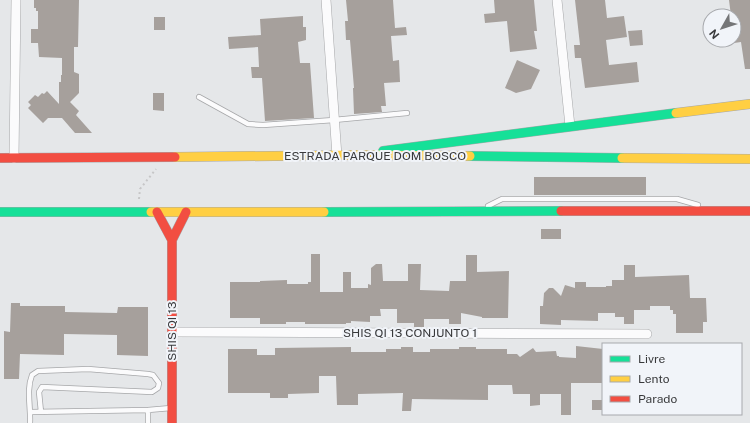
<svg xmlns="http://www.w3.org/2000/svg" width="750" height="423" font-family="'Public Sans',sans-serif">
	<style>
		.building { fill: #a6a09c }
		.lines { fill: none; stroke-linecap: round; stroke-linejoin: round }
		.lane-casing { stroke: #a6a7a9; stroke-width: 6 }
		.street-casing { stroke: #a6a7a9; stroke-width: 10 }
		.fast-casing { stroke: #a6a7a9; stroke-width: 10 }
		.slow-casing { stroke: #a6a7a9; stroke-width: 10 }
		.jam-casing { stroke: #a6a7a9; stroke-width: 10 }
		.path { stroke: #c6c6c7; stroke-width: 2; stroke-dasharray: 2 3; stroke-linecap: butt }
		.lane { stroke: #fbfbfc; stroke-width: 4.5 }
		.street { stroke: #fbfbfc; stroke-width: 9 }
		.fast { stroke: #16e098; stroke-width: 9 }
		.slow { stroke: #ffcf43; stroke-width: 9 }
		.jam { stroke: #f24e42; stroke-width: 9 }
		.labels { text-anchor: middle; stroke-width: 4; stroke-linejoin: round; paint-order: stroke }
		.street-label { font-size: 12px; fill: #38393b; stroke: #f1f4f9 }
	</style>
	<rect width="100%" height="100%" fill="#e5e7e9"/>
	<path class="building" d="M34,0H79L78,47H74V72L79,74V93L70,102L79,111L76,115L92,133H75L62,118H48L43,123L28,108L31,105L28,102L35,95L38,97L42,93L44,94L47,91L59,104V82H61V75H62V58L39,57L38,43H31V29H38V11H36V8H34Z
		M346,0H393L395,28L406,27L407,35L391,36L393,61L399,60L400,82L384,83L386,106H381L382,112L354,114L353,88H354L350,40H346L345,21H348Z
		M494,0H534L537,31H534L537,49L510,52L507,21L485,23L484,14L495,13Z
		M575,0H605L607,18L624,16L627,37L606,40L609,65L637,62L639,82L585,88L581,58H575L574,45H580Z
		M729,0H750V69H745L741,42L734,43V16H731Z
		M303,16V27H306V40L298,42L300,63H310L314,118L265,121L262,78H252L251,67H259L258,47L229,49L228,37L261,35L260,19Z
		M154,17H165V30H154Z
		M642,30L643,45L630,46L628,31Z
		M517,60L540,70L531,89L516,93L505,88Z
		M153,93H164V111L153,110Z
		M534,177H646V195H534Z
		M541,229H561V239H541Z
		M311,254H320V292H343V272H351V288H368V284L371,285V268L376,264H382L383,281H408V264H421L420,290L449,291L450,281H466V255H477V272L509,271L508,318H482V317L461,313V324H449V319H424V327H414V323H397V309H380L381,316H370V322L351,321V323H346V324H305V322H286V324H260V318H230V282H260V281L287,280V284H308V282H311Z
		M624,265H635V277L689,275L690,298H706L707,322H703V333H676V314H673V310H670V306H650V310H634V324H624V317H615V313H598V321L561,320V325L540,324V306H543L544,293L549,288H553L561,296L565,285L575,288V282H586V287H606V286H612V280H624Z
		M11,303H20V306H65V312L117,313L118,307H148V356L117,355V335L64,334V355L20,354L19,379H4V331L10,332Z
		M576,346L603,349V383H571V415H561V394H540V405L530,406V394H513L512,385H488V400L412,399L411,411H402L403,393L358,394V405H337L336,376H319V393L288,394V398H270V393H228V349H257V355H275V348L351,347V352H386V349H401V347H413V352H430V349H459V347H476V349H507V354H517L520,357L533,348L536,352L556,351L557,356H559V357L576,358Z
		M592,400H603L602,410H592Z"/>
	<g class="lines">
		<g class="lane-casing">
			<path id="lane" d="M199,97L248,124L263,125L334,120L407,113
				M488,206L502,199H677L698,205
				M148,410V423
				M31,412L148,410L171,408
				M30,423C31,408 26,390 32,375L38,371L88,369L148,374L153,375L159,383L158,388L152,392L42,387L39,392L41,412"/>
		</g>
		<g class="street-casing">
			<path id="street" d="M326,0L337,156
				M557,0L570,126
				M14,158L16,0
				M173,332L647,334"/>
		</g>
		<g class="fast-casing">
			<path id="fast" d="M383,151L676,113
				M470,156L622,158
				M0,212H151
				M324,212L561,211"/>
		</g>
		<g class="slow-casing">
			<path id="slow" d="M676,113L750,104
				M175,157L357,155L470,156
				M622,158L750,159
				M151,212H324"/>
		</g>
		<g class="jam-casing">
			<path id="jam" d="M0,158L175,157
				M561,211H750
				M157,212L172,240
				M172,423V240L186,212"/>
		</g>
		<path class="path" d="M139,199L140,189L156,169"/>
		<use href="#lane" class="lane"/>
		<use href="#street" class="street"/>
		<use href="#fast" class="fast"/>
		<use href="#slow" class="slow"/>
		<use href="#jam" class="jam"/>
	</g>
	<g class="labels">
		<g class="street-label">
			<text x="375" y="160">ESTRADA PARQUE DOM BOSCO</text>
			<text transform="translate(172 331) rotate(-90)" y="4">SHIS QI 13</text>
			<text x="410" y="337">SHIS QI 13 CONJUNTO 1</text>
		</g>
	</g>
	<rect x="602" y="343" width="140" height="72" fill="#f1f4f9" stroke="#a7a9ad"/>
	<rect x="610" y="356" width="20" height="6" fill="#16e098" stroke="#a7a9ad"/>
	<text x="638" y="363" font-size="12" fill="#38393b">Livre</text>
	<rect x="610" y="376" width="20" height="6" fill="#ffcf43" stroke="#a7a9ad"/>
	<text x="638" y="383" font-size="12" fill="#38393b">Lento</text>
	<rect x="610" y="396" width="20" height="6" fill="#f24e42" stroke="#a7a9ad"/>
	<text x="638" y="403" font-size="12" fill="#38393b">Parado</text>
	<g transform="translate(722 28) rotate(231)"><circle r="19" fill="#f1f4f9" stroke="#a7a9ad"/>
	<path d="M0-3L7 15L0 10L-7 15Z" fill="#757678"/>
	<text y="-6" font-size="11" font-weight="bold" text-anchor="middle" fill="#38393b">N</text>
	</g>
</svg>
